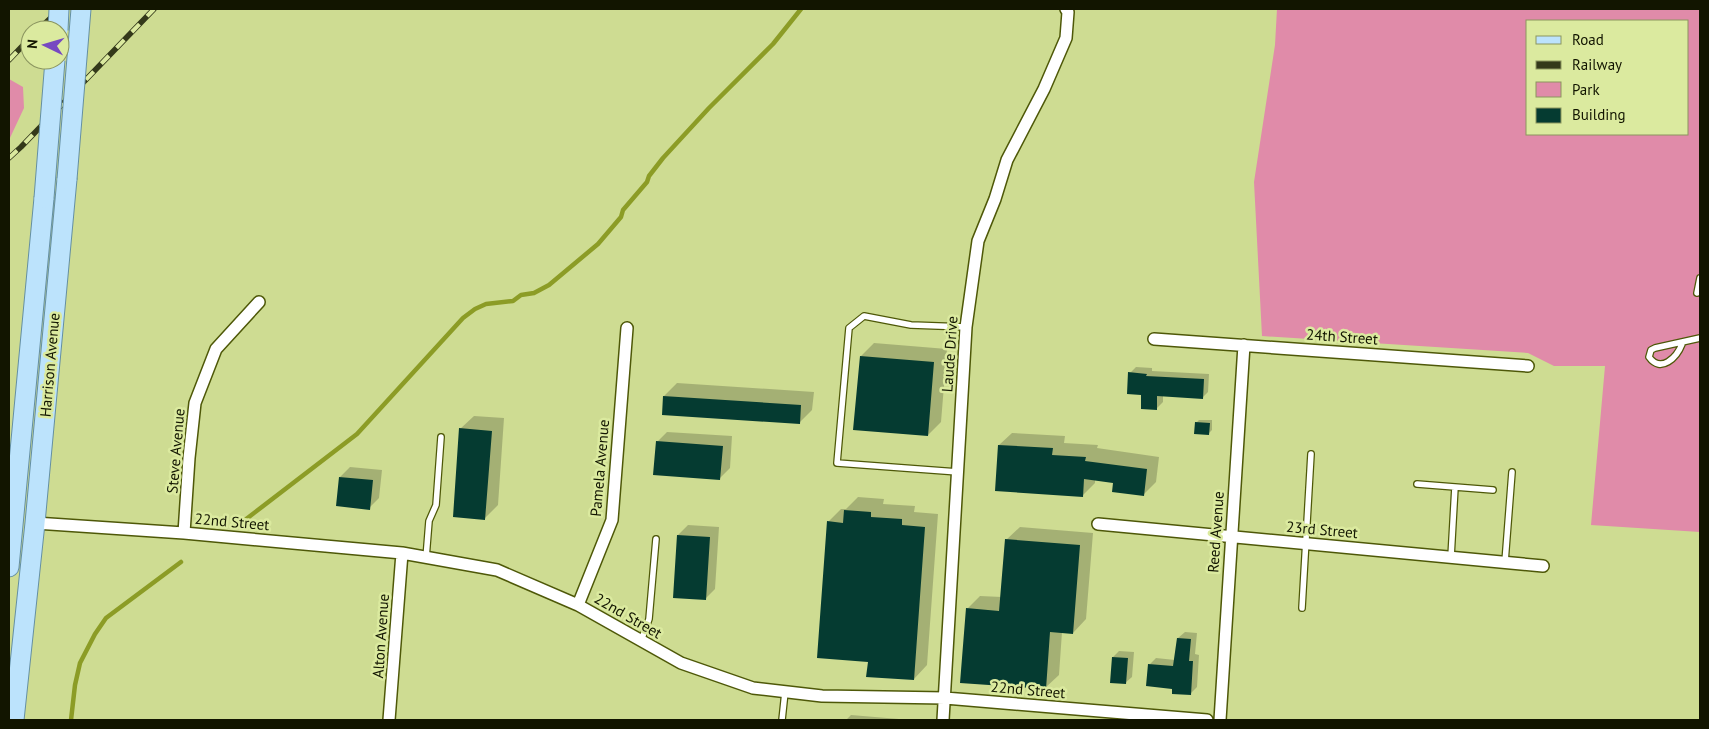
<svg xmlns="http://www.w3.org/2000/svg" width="1709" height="729" font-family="'PT Sans',sans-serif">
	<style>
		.green { fill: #e08ba9; fill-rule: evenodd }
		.shadow { fill: #0003 }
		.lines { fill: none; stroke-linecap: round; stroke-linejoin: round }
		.stream { stroke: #8c9c26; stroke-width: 4.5 }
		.building { fill: #053b31 }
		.lane-casing { stroke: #4e5808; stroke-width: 8 }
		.street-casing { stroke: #4e5808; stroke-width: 14 }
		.primary-casing { stroke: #648fa2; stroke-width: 21 }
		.lane { stroke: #fff; stroke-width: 5.5 }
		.street { stroke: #fff; stroke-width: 11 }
		.primary { stroke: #bce3fc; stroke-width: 19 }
		.rail-casing { stroke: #34391a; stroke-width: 5.5 }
		.rail { stroke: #dbea9f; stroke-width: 4; stroke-dasharray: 11; stroke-linecap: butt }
		.primary-bridge-casing { stroke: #648fa2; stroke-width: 21; stroke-linecap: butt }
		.primary-bridge { stroke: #bce3fc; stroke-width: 19 }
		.labels { text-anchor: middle; stroke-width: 5; stroke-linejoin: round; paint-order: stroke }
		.street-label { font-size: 15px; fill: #121500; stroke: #dbea9f }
	</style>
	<rect width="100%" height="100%" fill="#cedc92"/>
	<path class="green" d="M1277,9H1700V532L1591,525L1605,366H1554L1528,353L1262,336L1254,182L1275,45ZM1528,21H1688V134H1528Z
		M9,79L23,87L24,108L9,140Z"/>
	<path class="shadow" d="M874,343L947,349L941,422L928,435L861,356Z
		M1136,367L1152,368V371L1209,374L1208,392L1202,398L1163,395V402L1157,408L1142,394L1130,373Z
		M677,383L814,392L812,410L799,423L663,414L664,396Z
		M474,416L504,418L498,505L485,518L460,429Z
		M1199,420H1212V430L1209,433L1196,423Z
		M667,432L732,436L730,468L720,478L657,442Z
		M1012,433L1065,436L1064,443L1098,445L1097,448L1159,457L1156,482L1143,495L1114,482L1095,479V483L1082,496L999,445Z
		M350,467L382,470L379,498L369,508L340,477Z
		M858,497L884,499L883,504L915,506L914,512L938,514L927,665L914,679L869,661L828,522L841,509H846Z
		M688,525L719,527L715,589L705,599L678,535Z
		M1020,527L1093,533L1086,619L1073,633L1062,632L1059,675L1045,688L967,609L980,596L1002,597L1006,540Z
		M1185,632L1197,633L1195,654L1199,655L1197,687L1190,694L1173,688L1150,664L1156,658L1175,660L1178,638Z
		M1119,651L1134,652L1132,677L1125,683L1113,657Z
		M851,715L911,720H846Z"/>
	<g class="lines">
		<path class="stream" d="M241,523L357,434L463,318L475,309L486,304L513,301L521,295L534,293L549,285L598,244L621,217L623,210L647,182L649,176L663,158L709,108L773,44L801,9
			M71,720L75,685L80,663L95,634L106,618L181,562"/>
	</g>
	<path class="building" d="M860,356L934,362L928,436L853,430Z
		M1128,372L1147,374L1146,376L1204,379L1203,399L1157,396V410L1141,409V395L1127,394Z
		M663,396L801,405L800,424L662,415Z
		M1195,422L1210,423L1209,435L1194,434Z
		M459,428L492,431L485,520L453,517Z
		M656,441L723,446L720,480L653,475Z
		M998,445L1053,448L1052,455L1086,457L1085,461L1147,469L1144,496L1112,492L1113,483L1084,479L1083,497L995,491Z
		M339,477L373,480L370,510L336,506Z
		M844,510L871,512V517L902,519V525L925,527L914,680L866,677L868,662L817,658L827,521L843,523Z
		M677,535L710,537L706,600L673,598Z
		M1005,539L1080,545L1073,634L1050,632L1046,689L960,683L966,608L999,611Z
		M1177,638L1191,639L1189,661H1193L1191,695L1172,694V689L1146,686L1148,664L1173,666Z
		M1112,657L1128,658L1126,684L1110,683Z"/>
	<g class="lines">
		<g class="lane-casing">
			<path id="lane" d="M1697,293L1700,278
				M1682,344C1677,357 1661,374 1649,357L1651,350L1655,348L1700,338
				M958,472L837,463L849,328L864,316L911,325L966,327
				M1417,484L1455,487L1451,557
				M1455,487L1493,490
				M426,558L429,521L436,505L441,437
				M1505,562L1512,472
				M1302,608L1311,454
				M641,641L649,619L656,539
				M782,720L785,692"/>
		</g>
		<g class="street-casing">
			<path id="street" d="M1154,339L1528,366
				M35,523L184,533L402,553L497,570L578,605L681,663L753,688L822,696L945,698L1207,720
				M1098,524L1543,566
				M184,533L189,458L195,403L216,349L259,302
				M578,605L612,520L627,328
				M389,720L402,553
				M943,720L966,327L978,241L995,199L1007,160L1044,89L1066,38L1068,12L1066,9
				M1220,720L1244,345"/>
		</g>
		<g class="primary-casing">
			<path id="primary" d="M9,567L44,198
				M14,720L35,523L67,179"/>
		</g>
		<use href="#lane" class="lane"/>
		<use href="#street" class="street"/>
		<use href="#primary" class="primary"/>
		<g class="rail-casing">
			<path id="rail" d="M38,30L60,9
				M9,60L30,38
				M9,158L21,147L154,9"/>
		</g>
		<use href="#rail" class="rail"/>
		<g class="primary-bridge-casing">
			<path id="primary-bridge" d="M58,30L59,9
				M67,179L81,9
				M44,198L55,60"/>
		</g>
		<use href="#primary-bridge" class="primary-bridge"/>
	</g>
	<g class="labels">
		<g class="street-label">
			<text transform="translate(1342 337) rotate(4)" y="5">24th Street</text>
			<text transform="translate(950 354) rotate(-86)" y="5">Laude Drive</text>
			<text transform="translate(50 365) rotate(-85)" y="5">Harrison Avenue</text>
			<text transform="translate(176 451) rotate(-85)" y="5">Steve Avenue</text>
			<text transform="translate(600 468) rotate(-85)" y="5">Pamela Avenue</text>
			<text transform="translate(232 522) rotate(5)" y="5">22nd Street</text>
			<text transform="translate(1322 530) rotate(5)" y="5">23rd Street</text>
			<text transform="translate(1216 532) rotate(-86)" y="5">Reed Avenue</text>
			<text transform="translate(628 616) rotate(30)" y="5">22nd Street</text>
			<text transform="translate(381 636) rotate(-86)" y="5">Alton Avenue</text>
			<text transform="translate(1028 690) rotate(5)" y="5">22nd Street</text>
		</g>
	</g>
	<rect width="1709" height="729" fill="none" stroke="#121500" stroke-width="20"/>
	<rect x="1526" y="20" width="162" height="115" fill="#dbea9f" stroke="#8b955f"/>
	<rect x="1536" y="36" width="25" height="8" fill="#bce3fc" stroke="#8b955f"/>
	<text x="1572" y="45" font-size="15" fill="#121500">Road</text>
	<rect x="1536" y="61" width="25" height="8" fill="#34391a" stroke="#8b955f"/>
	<text x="1572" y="70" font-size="15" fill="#121500">Railway</text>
	<rect x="1536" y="82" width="25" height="15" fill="#e08ba9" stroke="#8b955f"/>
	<text x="1572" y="95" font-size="15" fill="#121500">Park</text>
	<rect x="1536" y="108" width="25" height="15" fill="#053b31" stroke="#8b955f"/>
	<text x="1572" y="120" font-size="15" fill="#121500">Building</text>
	<g transform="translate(45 45) rotate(275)"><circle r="24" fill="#dbea9f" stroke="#8b955f"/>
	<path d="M0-4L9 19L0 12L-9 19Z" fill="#7749c1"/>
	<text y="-8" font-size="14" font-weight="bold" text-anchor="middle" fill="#121500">N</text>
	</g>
</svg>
